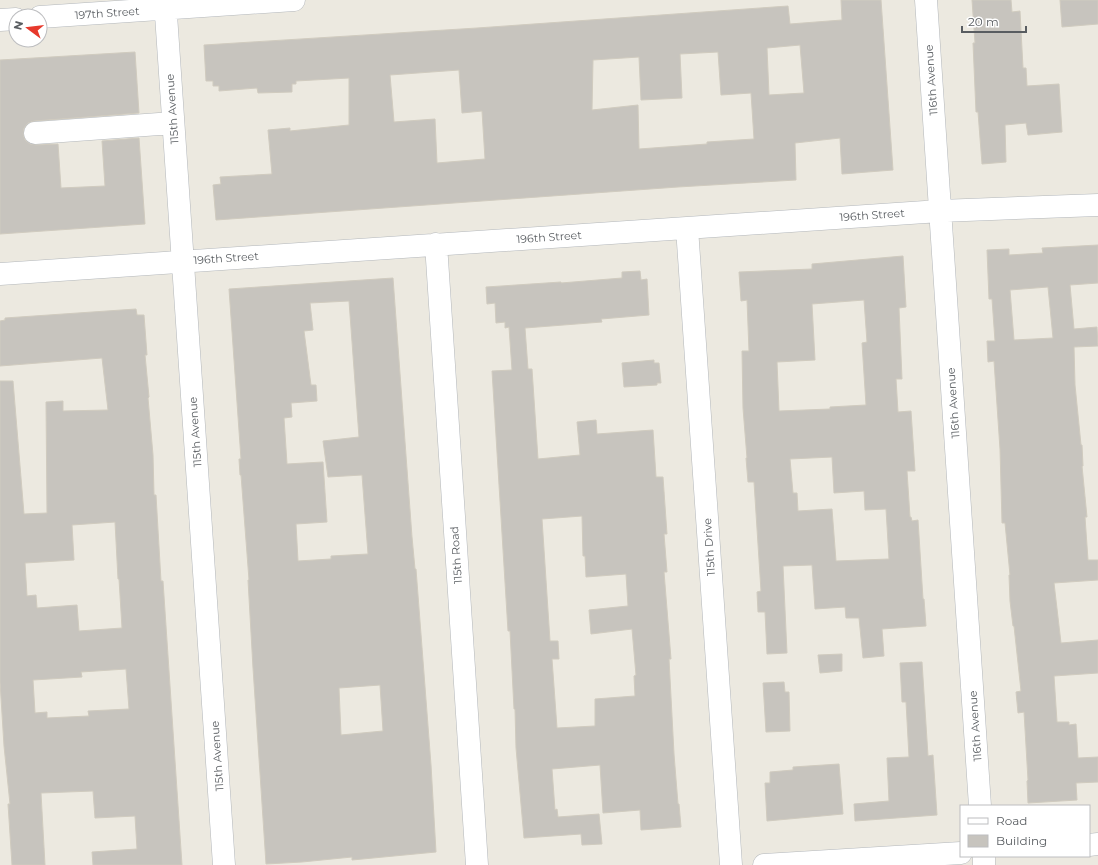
<svg xmlns="http://www.w3.org/2000/svg" width="1098" height="865" font-family="Montserrat,sans-serif">
	<style>
		.building { fill: #c7c4be; stroke: #d0cbbf; fill-rule: evenodd }
		.lines { fill: none; stroke-linecap: round; stroke-linejoin: round }
		.minor-casing { stroke: #b3b7bb; stroke-width: 23 }
		.minor { stroke: #fff; stroke-width: 22 }
		.labels { text-anchor: middle; stroke-width: 3; stroke-linejoin: round; paint-order: stroke }
		.street-label { font-size: 11px; fill: #595d61; stroke: #fff }
	</style>
	<rect width="100%" height="100%" fill="#ece9e0"/>
	<path class="building" d="M841,0H881L893,170L842,174L840,138L795,143L796,180L678,187L216,220L213,185L221,184L220,177L272,174L268,130L290,128V131L349,125V78L296,81V84H292V92L258,93L257,88L219,91V86H213V81H206L204,45L477,28L788,6L790,24L842,20ZM800,45L804,93L769,95L767,48ZM718,52L721,95L751,93L754,139L707,142V144L639,149L638,105L592,110L593,60L639,57L641,100L682,98L680,54ZM459,70L462,113L482,111L485,159L437,163L435,119L394,122L390,75Z
		M972,0H1011L1012,12L1020,11L1023,68H1026L1027,86L1059,84L1062,132L1028,135L1026,123L1005,125L1006,162L982,164L978,112H976L973,43H975Z
		M1060,0H1098V24L1062,27Z
		M135,52L139,113L34,121L28,123L24,128L23,134L25,140L30,144L36,145L58,144L61,188L105,186L102,141L139,138L145,224L0,234V60Z
		M1098,245V283L1070,285L1074,329L1097,327L1098,346L1074,347L1075,385L1081,445H1082L1083,466H1082L1087,517H1085L1088,560H1098V580L1054,583L1061,643L1098,640V673L1054,676L1057,722H1069V725L1076,724L1078,758L1098,757V782L1076,783L1077,800L1028,803L1027,781L1028,780L1024,712L1018,713L1016,692L1021,691L1014,626H1013L1010,601L1009,575H1010L1005,523H1002L1000,449L994,361L988,362L987,341H995L992,299H989L987,250L1009,249V255L1043,253L1042,248ZM1048,287L1053,338L1014,340L1010,290Z
		M903,256L906,307L899,308L902,379H896L898,412L911,411L915,471H907L910,517H911L912,521L918,520L923,599H924L926,626L882,629L884,656L863,658L859,618H846L845,607L815,609L812,565L783,566L787,653L767,654L765,612H758L757,592L761,591L754,482H748L746,458H747L743,408L742,351H749L747,300L741,301L739,272L812,269V264ZM864,300L867,342L862,343L866,405L830,407V409L779,411L777,362L815,360L812,304ZM832,457L834,493L864,491L865,510L886,509L889,559L836,561L832,509L798,511L797,493H793L790,459Z
		M640,271L641,280L647,279L649,315L601,319L602,322L525,328L528,369H532L538,459L580,455L577,422L596,420L597,434L653,430L656,477H663L667,534H664L667,572H664L671,659H669L674,754L678,804H679L681,827L641,830L640,810L603,813L600,765L552,769L555,810L557,809L558,817L599,814L602,844L582,845L581,834L524,838L516,748L515,709H514L510,631H508L492,371L512,370L509,327L505,328V322L496,323L495,303L487,304L486,287L561,282V283L622,278V272ZM582,516L583,556H585L586,577L626,574L628,606L589,610L591,634L632,629L636,675L634,676L635,696L595,699V726L557,728L552,659H559L558,641H550L542,519Z
		M393,278L412,537L415,569H416L431,765L436,852L352,860V857L302,862L266,864L253,668L248,580H249L241,475H240L239,459H241L229,289ZM349,301L359,437L323,441L328,477L362,475L368,554L331,556V559L298,561L296,524L327,522L323,462L287,464L284,418L292,417L291,403L317,401L316,385H311L304,331L313,330L310,303ZM380,685L383,731L341,735L339,688Z
		M136,309L137,315H144L147,355H145L149,397L148,398L153,455L154,495H156L161,581H163L182,865H93L92,852L137,849L135,816L95,818L93,791L41,793L45,865H12L8,804H10L4,746L0,682V381H13L24,514L47,513L46,402L63,401V411L108,410L102,358L0,366V321L5,320V318ZM115,522L118,579H119L122,628L79,631L77,605L37,608L36,595L27,596L25,563L74,560L72,525ZM126,669L129,709L88,711L89,716L47,718V712L35,713L33,680L82,677L81,672Z
		M654,360V363H659L661,383H657V385L624,387L622,363Z
		M842,654V671L820,673L818,655Z
		M922,662L928,756L933,755L937,815L855,821L854,804L889,801L887,758L909,757L906,702H902L900,663Z
		M784,682L785,692H789L790,731L766,732L763,683Z
		M839,764L843,814L767,821L765,783H770V772L793,770V767Z"/>
	<g class="lines">
		<g class="minor-casing">
			<path id="minor" d="M165,0L224,865
				M926,0L980,806
				M40,17L294,0
				M0,20L16,19
				M35,133L173,123
				M687,228L731,865
				M436,244L477,865
				M0,274L940,211L1098,205
				M1089,845L1098,844
				M984,856V865
				M764,865L961,853"/>
		</g>
		<use href="#minor" class="minor"/>
	</g>
	<g class="labels">
		<g class="street-label">
			<text transform="translate(107 13) rotate(-4)" y="4">197th Street</text>
			<text transform="translate(931 80) rotate(-94)" y="4">116th Avenue</text>
			<text transform="translate(172 109) rotate(-94)" y="4">115th Avenue</text>
			<text transform="translate(872 215) rotate(-4)" y="4">196th Street</text>
			<text transform="translate(549 237) rotate(-4)" y="4">196th Street</text>
			<text transform="translate(226 258) rotate(-4)" y="4">196th Street</text>
			<text transform="translate(953 403) rotate(-94)" y="4">116th Avenue</text>
			<text transform="translate(195 432) rotate(-94)" y="4">115th Avenue</text>
			<text transform="translate(709 547) rotate(-94)" y="4">115th Drive</text>
			<text transform="translate(456 555) rotate(-94)" y="4">115th Road</text>
			<text transform="translate(975 726) rotate(-94)" y="4">116th Avenue</text>
			<text transform="translate(217 756) rotate(-94)" y="4">115th Avenue</text>
		</g>
	</g>
	<rect x="960" y="805" width="130" height="52" fill="#ffffff" stroke="#bdbec0"/>
	<rect x="968" y="818" width="20" height="6" fill="#ffffff" stroke="#bdbec0"/>
	<text x="996" y="825" font-size="12" fill="#595d61">Road</text>
	<rect x="968" y="835" width="20" height="12" fill="#c7c4be" stroke="#bdbec0"/>
	<text x="996" y="845" font-size="12" fill="#595d61">Building</text>
	<g transform="translate(28 28) rotate(285)"><circle r="19" fill="#ffffff" stroke="#bdbec0"/>
	<path d="M0-3L7 15L0 10L-7 15Z" fill="#e7392c"/>
	<text y="-6" font-size="11" font-weight="bold" text-anchor="middle" fill="#595d61">N</text>
	</g>
	<path d="M962 26v6h64v-6" fill="none" stroke="#595d61" stroke-width="2"/>
	<text x="968" y="26" font-size="12" fill="#595d61" stroke="#ffffff" stroke-width="3" paint-order="stroke">20 m</text>
</svg>
